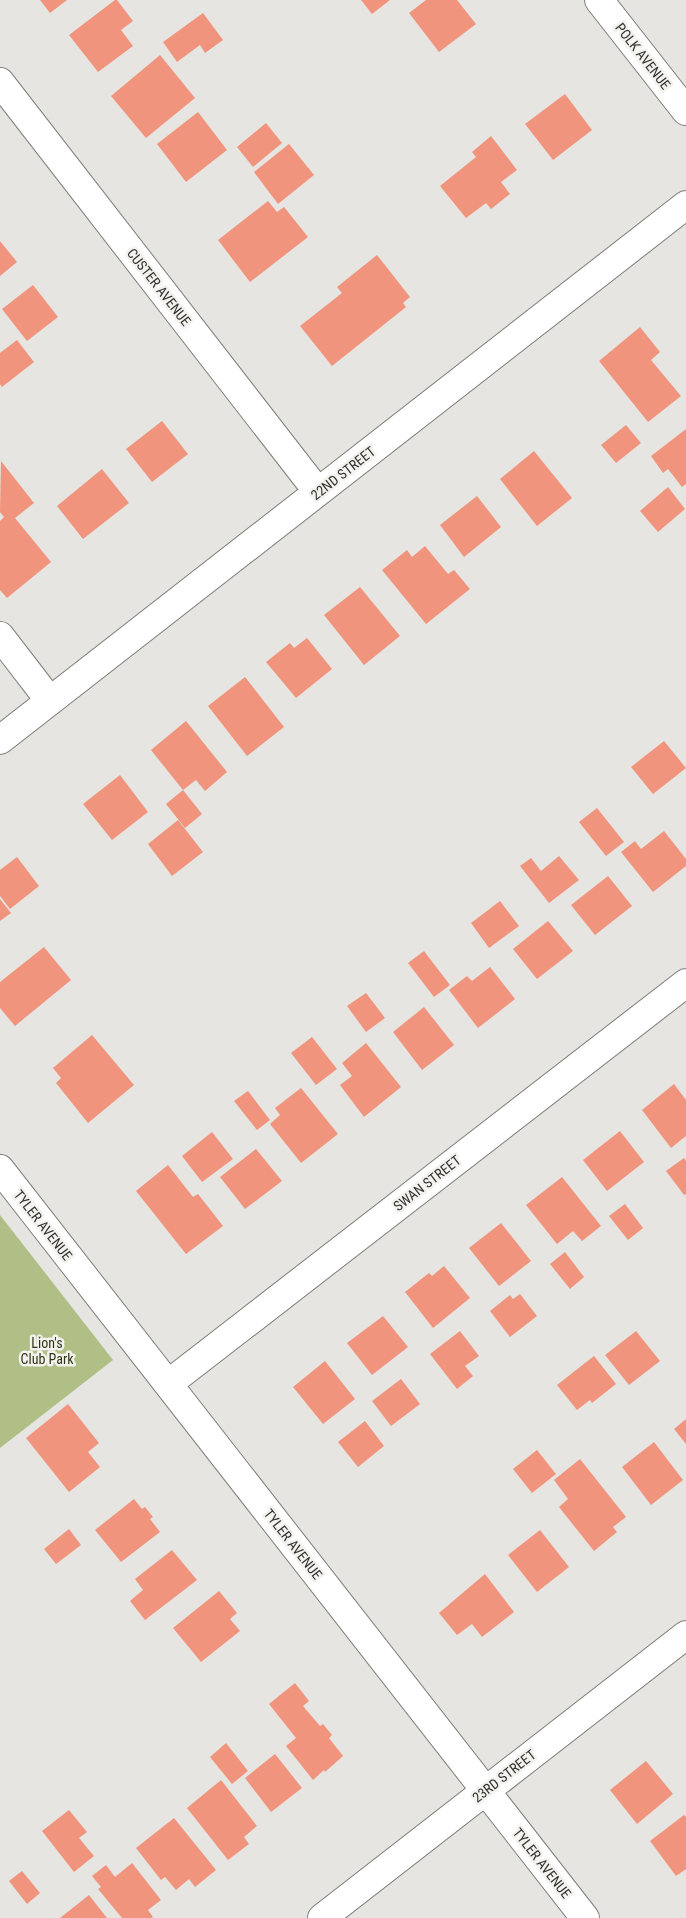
<svg xmlns="http://www.w3.org/2000/svg" width="686" height="1918" font-family="'Roboto Condensed',sans-serif">
	<style>
		.green { fill: #afbf85 }
		.building { fill: #f0947d }
		.lines { fill: none; stroke-linecap: round; stroke-linejoin: round }
		.minor-casing { stroke: #7e7d79; stroke-width: 30 }
		.minor { stroke: #fff; stroke-width: 28 }
		.labels { text-anchor: middle; stroke-width: 5; stroke-linejoin: round; paint-order: stroke }
		.street-label { font-size: 14px; fill: #30302e; stroke: #f3f2ee }
		.park-label { font-size: 14px; fill: #2d3610; stroke: #f3f2ee }
	</style>
	<rect width="100%" height="100%" fill="#e6e5e1"/>
	<path class="green" d="M0,1215L113,1360L0,1448Z"/>
	<path class="building" d="M40,0H67L50,13Z
		M115,0H117L133,21L121,30L133,46L98,72L69,35Z
		M361,0H390L372,14Z
		M426,0H457L476,24L439,52L409,13Z
		M203,13L223,40L205,53L200,45L177,62L163,42Z
		M160,55L195,98L146,138L111,96Z
		M565,94L592,130L553,160L525,124Z
		M198,112L227,150L186,182L157,144Z
		M266,123L282,143L253,167L237,147Z
		M491,136L517,170L501,182L510,194L491,209L486,203L466,218L440,186L476,157L472,152Z
		M289,144L314,175L278,204L254,172Z
		M268,201L277,212L284,207L308,237L250,282L218,240Z
		M0,241L17,262L0,276Z
		M377,255L410,297L403,303L406,307L332,366L300,326L342,293L337,287Z
		M33,285L58,317L27,341L2,309Z
		M640,327L660,352L651,360L681,396L648,422L599,361Z
		M17,340L34,362L2,387L0,384V353Z
		M162,421L188,454L152,482L126,449Z
		M626,425L641,443L616,463L601,445Z
		M686,429V484L682,487L668,469L663,473L651,456Z
		M534,451L572,498L537,526L500,479Z
		M1,461L34,503L15,518L51,562L7,598L0,590V521L4,517L0,512Z
		M102,469L129,503L83,539L57,506Z
		M668,487L685,509L658,532L640,511Z
		M477,496L501,527L464,557L440,525Z
		M425,546L448,574L454,570L470,589L426,624L382,570L407,550L412,557Z
		M360,587L400,636L364,665L324,615Z
		M307,638L332,669L296,698L266,662L290,643L294,648Z
		M245,677L284,727L247,756L208,706Z
		M186,721L227,772L205,791L196,780L183,790L151,750Z
		M664,741L686,768L653,794L631,767Z
		M120,775L148,812L112,840L83,804Z
		M183,790L202,814L185,828L166,804Z
		M597,808L624,842L606,856L579,822Z
		M178,820L203,852L172,876L148,844Z
		M664,831L686,859V866L653,892L621,852L635,841L641,849Z
		M559,856L579,880L549,903L520,866L531,858L541,871Z
		M17,857L39,886L10,909L0,896V870Z
		M608,876L632,906L595,935L571,905Z
		M0,899L11,913L0,921Z
		M500,901L519,926L489,948L471,923Z
		M548,921L573,951L537,979L513,949Z
		M44,947L71,980L15,1026L0,1008V982Z
		M424,951L450,985L434,997L408,963Z
		M490,967L515,999L478,1028L449,990L467,976L472,981Z
		M366,993L385,1018L366,1032L347,1006Z
		M424,1007L454,1045L422,1070L393,1032Z
		M92,1035L134,1085L88,1123L56,1083L61,1078L53,1068Z
		M312,1037L337,1069L316,1085L291,1053Z
		M366,1043L401,1087L364,1117L340,1085L352,1076L342,1063Z
		M674,1084L686,1100V1136L671,1148L642,1110Z
		M301,1088L338,1134L301,1163L270,1124L280,1115L275,1108Z
		M248,1091L270,1120L257,1130L234,1101Z
		M620,1131L644,1162L607,1191L583,1160Z
		M212,1132L233,1159L202,1182L182,1156Z
		M256,1149L282,1181L245,1209L220,1177Z
		M684,1158L686,1161V1194L684,1195L666,1171Z
		M168,1165L193,1197L198,1194L223,1226L186,1254L136,1191Z
		M562,1177L601,1226L582,1241L573,1231L557,1244L526,1205Z
		M625,1204L643,1228L628,1240L609,1216Z
		M501,1223L531,1261L499,1286L469,1248Z
		M565,1252L584,1277L570,1289L550,1264Z
		M444,1266L470,1298L433,1328L405,1292L429,1273L432,1276Z
		M520,1294L537,1316L510,1337L490,1311L510,1295L513,1299Z
		M383,1316L408,1347L372,1375L347,1343Z
		M460,1331L479,1356L465,1366L473,1376L457,1389L430,1354Z
		M636,1331L660,1361L629,1385L605,1355Z
		M594,1356L616,1384L592,1403L590,1400L577,1410L557,1385Z
		M325,1361L355,1399L323,1424L293,1387Z
		M401,1379L420,1404L391,1426L372,1401Z
		M68,1404L99,1443L88,1452L100,1467L69,1492L26,1438Z
		M686,1419V1444L674,1429Z
		M365,1421L384,1446L358,1467L338,1442Z
		M654,1442L683,1480L651,1505L622,1467Z
		M537,1450L556,1474L532,1493L513,1469Z
		M580,1459L626,1517L613,1527L617,1532L594,1551L559,1507L568,1499L554,1480Z
		M134,1499L142,1509L145,1507L153,1517L150,1519L160,1532L121,1562L95,1530Z
		M69,1529L81,1545L56,1564L44,1549Z
		M540,1530L569,1567L537,1592L508,1555Z
		M172,1550L197,1580L145,1620L130,1601L143,1590L135,1579Z
		M485,1574L514,1612L482,1637L472,1624L457,1635L439,1613Z
		M219,1591L237,1613L230,1619L240,1631L201,1662L173,1628Z
		M295,1683L309,1701L303,1706L320,1726L323,1724L332,1735L329,1738L343,1756L325,1772L324,1770L313,1780L286,1746L296,1738L269,1704Z
		M226,1743L248,1771L232,1784L210,1757Z
		M275,1754L302,1788L271,1812L245,1778Z
		M646,1761L673,1794L637,1824L610,1790Z
		M221,1780L257,1826L244,1837L249,1844L228,1860L187,1808Z
		M69,1810L87,1832L79,1838L94,1856L74,1872L42,1831Z
		M684,1815L686,1817V1869L676,1876L650,1841Z
		M174,1818L216,1870L195,1887L189,1879L176,1890L165,1877L161,1880L136,1848Z
		M132,1863L161,1900L148,1910L153,1917L151,1918H122L98,1889L101,1887L92,1876L106,1865L115,1877Z
		M22,1871L40,1893L27,1904L9,1881Z
		M89,1895L107,1918H60Z"/>
	<g class="lines">
		<g class="minor-casing">
			<path id="minor" d="M599,0L686,111
				M0,82L318,492
				M0,636L50,701
				M0,740L686,205
				M0,1169L585,1918
				M168,1384L686,983
				M322,1918L686,1635"/>
		</g>
		<use href="#minor" class="minor"/>
	</g>
	<g class="labels">
		<g class="street-label">
			<text transform="translate(643 56) rotate(52)" y="5">POLK AVENUE</text>
			<text transform="translate(159 287) rotate(52)" y="5">CUSTER AVENUE</text>
			<text transform="translate(343 473) rotate(-38)" y="5">22ND STREET</text>
			<text transform="translate(427 1183) rotate(-38)" y="5">SWAN STREET</text>
			<text transform="translate(43 1225) rotate(52)" y="5">TYLER AVENUE</text>
			<text transform="translate(293 1544) rotate(52)" y="5">TYLER AVENUE</text>
			<text transform="translate(504 1776) rotate(-38)" y="5">23RD STREET</text>
			<text transform="translate(542 1863) rotate(52)" y="5">TYLER AVENUE</text>
		</g>
		<g class="park-label">
			<text x="47" y="1348">Lion's<tspan x="47" dy="16">Club Park</tspan></text>
		</g>
	</g>
</svg>
